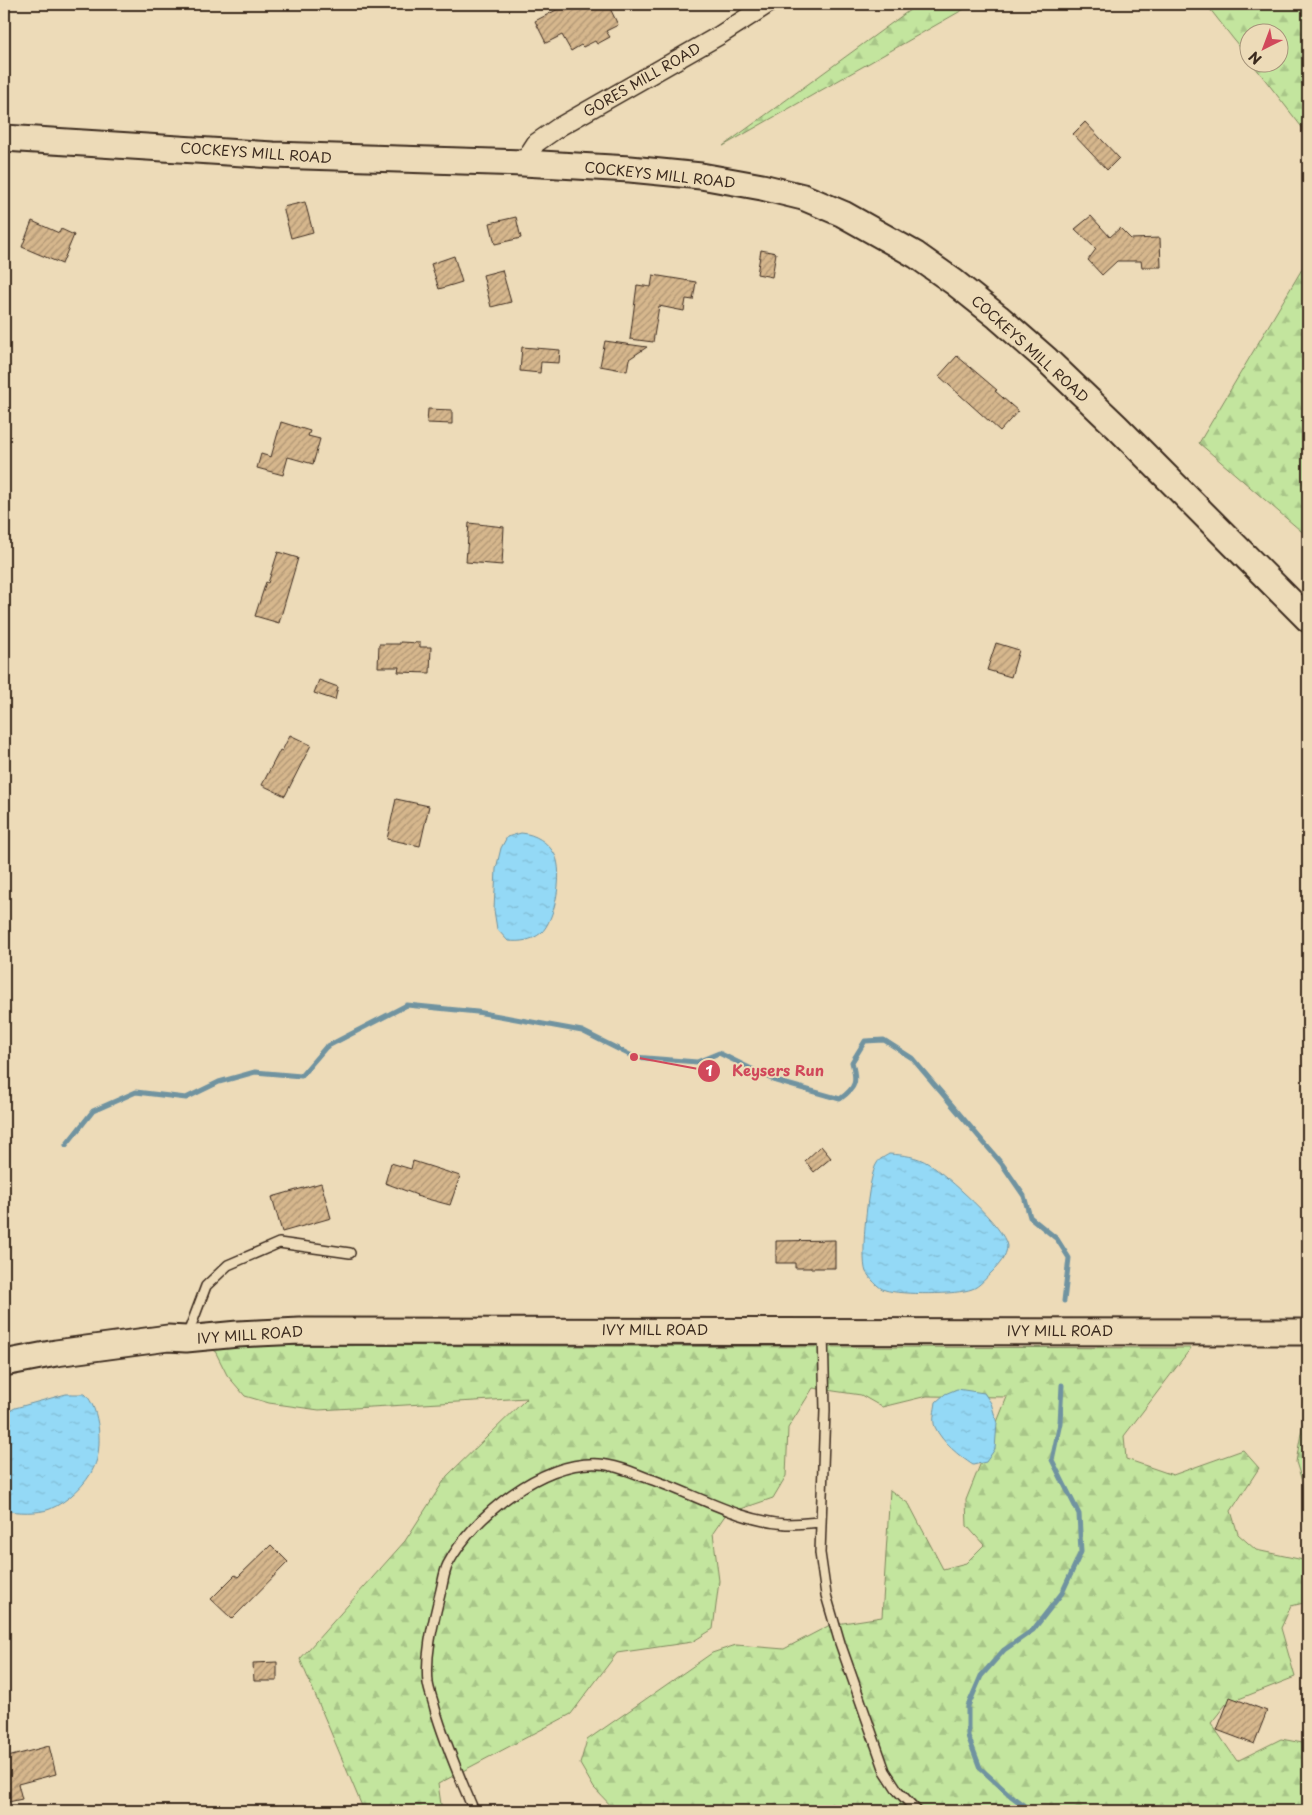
<svg xmlns="http://www.w3.org/2000/svg" width="1312" height="1815" font-family="'Playpen Sans',sans-serif">
	<style>
		.forest { fill: url(#forest-firs); stroke: #7f885e }
		.water { fill: url(#water-ripples); stroke: #7093a0 }
		.lines { fill: none; stroke-linecap: round; stroke-linejoin: round }
		.stream { stroke: #7093a0; stroke-width: 5 }
		.building { fill: url(#building-hatch); stroke: #3b2a1e }
		.lane-casing { stroke: #3b2a1e; stroke-width: 12 }
		.street-casing { stroke: #3b2a1e; stroke-width: 21 }
		.secondary-casing { stroke: #3b2a1e; stroke-width: 29 }
		.lane { stroke: #eddbb8; stroke-width: 9 }
		.street { stroke: #eddbb8; stroke-width: 18 }
		.secondary { stroke: #eddbb8; stroke-width: 25 }
		.labels { text-anchor: middle; stroke-width: 4; stroke-linejoin: round; paint-order: stroke }
		.street-label { font-size: 14px; fill: #3b2a1e; stroke: #eddbb8 }
		.leader { fill: none; stroke: #d1495b; stroke-width: 2 }
		.callout-dot { fill: #d1495b; stroke: #eddbb8; stroke-width: 2 }
		.mark-label { font-size: 15px; text-anchor: middle; font-weight: bold; fill: #fff }
		.callout-label { font-size: 15px; text-anchor: middle; font-weight: bold; fill: #d1495b; stroke: #eddbb8; stroke-width: 4; stroke-linejoin: round; paint-order: stroke }
	</style>
	<defs>
		<pattern id="forest-firs" width="22" height="20" patternUnits="userSpaceOnUse" patternTransform="scale(1.25)"><rect width="22" height="20" fill="#c3e59e"/><path d="M5 1l3.5 6h-7zM16 11l3.5 6h-7z" fill="#a8c588"/></pattern>
		<pattern id="water-ripples" width="26" height="14" patternUnits="userSpaceOnUse" patternTransform="scale(1.25)"><rect width="26" height="14" fill="#94d9f6"/><path d="M2 4q2-2 4 0t4 0M15 11q2-2 4 0t4 0" fill="none" stroke="#80bad2"/></pattern>
		<pattern id="building-hatch" width="6" height="6" patternUnits="userSpaceOnUse" patternTransform="scale(1.25)"><rect width="6" height="6" fill="#d6b78d"/><path d="M-1 1l2-2M0 6l6-6M5 7l2-2" fill="none" stroke="#af9573"/></pattern>
	</defs>
	<rect width="100%" height="100%" fill="#eddbb8"/>
	<filter id="ink" filterUnits="userSpaceOnUse"><feTurbulence type="fractalNoise" baseFrequency=".02" numOctaves="2"/><feDisplacementMap in="SourceGraphic" scale="10" xChannelSelector="R" yChannelSelector="G"/><feConvolveMatrix kernelMatrix="1 2 1 2 8 2 1 2 1" color-interpolation-filters="sRGB"/></filter>
	<g filter="url(#ink)">
		<path class="forest" d="M918,4H973L723,146Z
			M1206,4H1308V135L1252,63L1280,62V32H1250L1249,59Z
			M1308,259V537L1199,443Z
			M222,1345L1191,1348L1124,1436L1126,1459L1173,1475L1243,1450L1259,1468L1231,1511L1238,1534L1256,1550L1308,1561V1602L1291,1606L1281,1628L1295,1677L1226,1704L1211,1723L1237,1761L1281,1739L1308,1744V1811H616L594,1788L580,1764L587,1740L712,1653L736,1645L784,1649L830,1625L882,1617L890,1490L909,1504L943,1569L966,1563L984,1545L967,1526L966,1500L1007,1397L927,1396L882,1407L861,1395L813,1388L788,1428L786,1476L773,1498L726,1514L713,1533L719,1581L713,1629L692,1642L617,1653L571,1714L438,1784L442,1811H364L300,1659L405,1541L447,1476L527,1398L319,1410L269,1403L245,1396L227,1375L214,1349Z
			M1308,1393V1500L1296,1462Z"/>
		<path class="water" d="M521,833C535,834 548,842 555,855C564,872 555,921 541,933C531,941 520,942 508,941L497,929L494,910L496,869L501,848L507,837Z
			M889,1154C903,1155 917,1156 929,1164C946,1175 1005,1227 1007,1246C1007,1256 998,1266 992,1272C987,1277 979,1287 972,1289C957,1295 901,1295 885,1290C878,1288 870,1278 866,1272C860,1258 868,1175 877,1163C879,1159 886,1156 889,1154Z
			M957,1389L984,1393L991,1403L997,1423L995,1449L986,1462L973,1465C959,1456 942,1442 935,1427C932,1420 935,1410 936,1402L945,1394Z
			M66,1394H85C100,1408 103,1449 94,1467C87,1484 67,1502 50,1509C37,1514 18,1512 4,1511V1414L15,1408Z"/>
		<g class="lines">
			<path class="stream" d="M66,1145L93,1111L136,1092L186,1098L219,1082L255,1072L301,1076L326,1047L407,1005L477,1012L582,1031L634,1057L697,1062L719,1053L776,1081L840,1099C857,1087 857,1081 852,1062L865,1041L884,1040L912,1058L1002,1164L1024,1196L1030,1217L1057,1239L1069,1258L1064,1301
				M1031,1811L1011,1796L980,1768L968,1736V1706L981,1676L1004,1650L1033,1630L1062,1593L1081,1552L1079,1514L1052,1460L1060,1423L1062,1385"/>
		</g>
		<path class="building" d="M568,4H608L618,25L606,31L610,37L597,44L595,41L583,47L581,45L571,51L562,35L546,43L535,21Z
			M1085,122L1119,158L1107,170L1073,134Z
			M305,202L313,232L291,238L283,207Z
			M1091,216L1110,237L1120,228L1131,239L1160,238L1161,267H1142L1141,261H1117L1102,275L1088,260L1096,249L1075,229Z
			M516,217L521,238L495,244L490,223Z
			M32,221L59,233L61,229L74,235L62,264L22,247Z
			M761,250L776,253L772,277L757,274Z
			M454,256L462,282L439,289L431,264Z
			M502,270L511,302L491,307L483,275Z
			M653,275L696,282L693,300L686,299L684,311L659,306L653,342L630,339L637,285L651,287Z
			M605,341L647,347L629,359L627,371L600,366Z
			M522,347L560,350L559,363L541,362L540,373L520,371Z
			M957,356L997,390L995,391L1018,411L1000,431L939,376Z
			M428,409L452,410V424L427,423Z
			M281,422L310,431L308,436L320,439L313,464L288,457L283,475L257,468L261,454L271,457Z
			M469,523L504,527L502,565L466,562Z
			M278,552L298,558L279,623L255,616L266,582L268,583Z
			M400,642L420,643V647H431L430,673L398,672L399,667H378L379,644H400Z
			M996,643L1019,650L1011,677L987,670Z
			M319,680L338,687L335,700L314,693Z
			M290,735L311,745L285,796L262,785L280,750L282,751Z
			M396,799L429,806L420,846L387,839Z
			M821,1146L831,1158L814,1172L805,1161Z
			M413,1161L460,1176L450,1205L416,1196L417,1195L385,1183L391,1163L411,1169Z
			M321,1183L331,1218L282,1232L272,1197Z
			M835,1240V1268H795V1263H776V1241Z
			M271,1545L288,1562L232,1619L211,1599L235,1575L238,1577Z
			M277,1662V1681H254L253,1663Z
			M1230,1697L1267,1711L1254,1744L1217,1730Z
			M49,1746L56,1774L18,1784L22,1799L4,1803V1758Z"/>
		<g class="lines">
			<g class="lane-casing">
				<path id="lane" d="M823,1333L825,1410L820,1553L826,1595L840,1643L885,1771L898,1791L917,1811
					M187,1336L206,1286L228,1265L279,1243L350,1253
					M474,1811C460,1778 445,1744 435,1709C433,1700 429,1691 428,1683C425,1651 434,1620 441,1590C443,1582 444,1572 448,1564C474,1515 542,1461 599,1464C616,1465 634,1473 650,1479C695,1494 738,1521 786,1524C797,1524 809,1523 820,1522"/>
			</g>
			<g class="street-casing">
				<path id="street" d="M523,163L536,143L559,127L720,35L768,4"/>
			</g>
			<g class="secondary-casing">
				<path id="secondary" d="M4,138L273,155L523,163L630,169L701,176L762,187L803,197L843,214L916,255L954,282L998,317L1047,360L1117,427L1308,619
					M4,1363L56,1353L168,1338L186,1339L238,1334L300,1331L1308,1332"/>
			</g>
			<use href="#lane" class="lane"/>
			<use href="#street" class="street"/>
			<use href="#secondary" class="secondary"/>
		</g>
	</g>
	<g class="labels">
		<g class="street-label">
			<text transform="translate(642 80) rotate(-30)" y="5">GORES MILL ROAD</text>
			<text transform="translate(256 153) rotate(4)" y="5">COCKEYS MILL ROAD</text>
			<text transform="translate(660 175) rotate(6)" y="5">COCKEYS MILL ROAD</text>
			<text transform="translate(1030 349) rotate(42)" y="5">COCKEYS MILL ROAD</text>
			<text x="655" y="1335">IVY MILL ROAD</text>
			<text x="1060" y="1336">IVY MILL ROAD</text>
			<text transform="translate(250 1335) rotate(-4)" y="5">IVY MILL ROAD</text>
		</g>
	</g>
	<path class="leader" d="M634 1057L709 1071"/>
	<g class="callout-dot">
		<circle cx="634" cy="1057" r="5"/>
		<circle cx="709" cy="1071" r="12"/>
	</g>
	<g class="mark-label">
		<text x="709" y="1076">1</text>
	</g>
	<g class="callout-label">
		<text x="778" y="1076">Keysers Run</text>
	</g>
	<rect width="1312" height="1815" fill="none" stroke="#eddbb8" stroke-width="20"/>
	<rect x="10" y="10" width="1292" height="1795" fill="none" stroke="#3b2a1e" stroke-width="2" filter="url(#ink)"/>
	<g transform="translate(1264 48) rotate(222)"><circle r="24" fill="#eddbb8" stroke="#a6947a"/>
	<path d="M0-4L9 19L0 12L-9 19Z" fill="#d1495b"/>
	<text y="-8" font-size="14" font-weight="bold" text-anchor="middle" fill="#3b2a1e">N</text>
	</g>
</svg>
